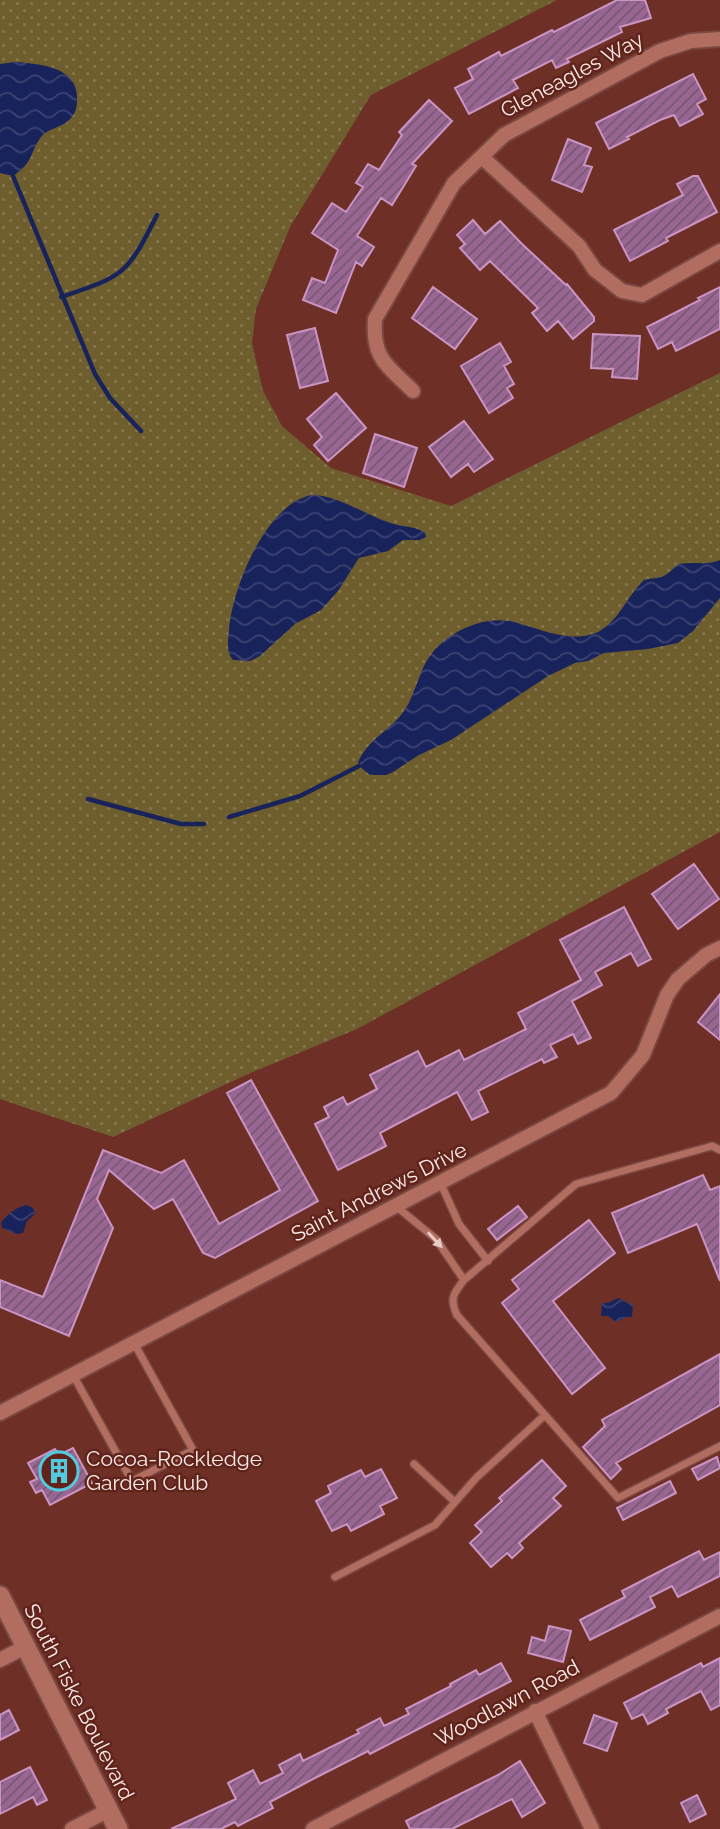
<svg xmlns="http://www.w3.org/2000/svg" width="720" height="1829" font-family="Raleway,sans-serif">
	<style>
		.grass { fill: url(#grass-dots) }
		.water { fill: url(#water-waves) }
		.lines { fill: none; stroke-linecap: round; stroke-linejoin: round }
		.stream { stroke: #19235b; stroke-width: 4.5 }
		.building { fill: url(#building-hatch); stroke: #ca94c3; stroke-width: 2 }
		.service-casing { stroke: #794841; stroke-width: 10 }
		.minor-casing { stroke: #794841; stroke-width: 18 }
		.secondary-casing { stroke: #794841; stroke-width: 23 }
		.service { stroke: #b26d61; stroke-width: 7 }
		.minor { stroke: #b26d61; stroke-width: 14 }
		.secondary { stroke: #b26d61; stroke-width: 19 }
		.oneway { fill: #eaccc7 }
		.labels { text-anchor: middle; stroke-width: 5; stroke-linejoin: round; paint-order: stroke }
		.street-label { font-size: 21px; fill: #fcece9; stroke: #61241b }
		.poi-label { font-size: 21px; fill: #fcece9; stroke: #61241b; text-anchor: start }
	</style>
	<defs>
		<pattern id="grass-dots" width="8" height="8" patternUnits="userSpaceOnUse" patternTransform="scale(1.75)"><rect width="8" height="8" fill="#6f5e2d"/><path d="M2 2h.1M6 6h.1" fill="none" stroke="#84754b" stroke-width="1.8" stroke-linecap="round"/></pattern>
		<pattern id="water-waves" width="16" height="10" patternUnits="userSpaceOnUse" patternTransform="scale(1.75)"><rect width="16" height="10" fill="#19235b"/><path d="M0 5q4-4 8 0t8 0" fill="none" stroke="#3b4373"/></pattern>
		<pattern id="building-hatch" width="6" height="6" patternUnits="userSpaceOnUse" patternTransform="scale(1.75)"><rect width="6" height="6" fill="#996693"/><path d="M-1 1l2-2M0 6l6-6M5 7l2-2" fill="none" stroke="#765870"/></pattern>
	</defs>
	<rect width="100%" height="100%" fill="#6d2f26"/>
	<path class="grass" d="M0,0H557L371,95L290,227L256,309L252,343L263,391L282,426L331,468L451,506L720,373V832L357,1029L248,1074L113,1137L0,1099Z"/>
	<path class="water" d="M15,62C39,64 79,66 77,100C77,108 75,115 69,120C61,128 48,128 41,137C29,154 34,162 13,176L0,173V64Z
		M312,495C340,495 371,519 398,525C407,527 417,527 425,533L426,537L420,540H403L388,551L359,558L338,591L321,610L295,624L260,656L250,661L233,660C226,652 228,640 229,630C232,589 266,503 312,495Z
		M720,560V598L693,631L678,643L648,649L604,653L588,661L575,663L548,676L451,740L419,755L393,772L386,775H370L359,766L358,762C370,737 390,731 404,711C414,696 418,677 426,662C442,634 482,614 514,622C541,629 571,644 598,632C619,621 627,596 644,580C650,578 655,579 661,577C669,575 672,567 680,564C693,561 708,566 720,560Z
		M27,1205L33,1208L35,1214L27,1221L23,1233L16,1234L2,1228L1,1223C7,1214 16,1207 27,1205Z
		M618,1298L633,1305L632,1317H627L616,1322L608,1316H601L602,1303H608Z"/>
	<g class="lines">
		<path class="stream" d="M13,176L95,374L110,398L141,431
			M61,297C124,276 127,275 157,215
			M88,799L181,824H204
			M229,817L300,796L359,766"/>
	</g>
	<path class="building" d="M617,0H645L651,18L620,27L622,32L567,59L569,62L556,68L552,60L513,80L518,88L469,114L455,88L473,79L468,69L499,52L501,56L552,30L554,32Z
		M693,74L706,99L697,104L703,114L680,126L674,115L660,120L627,137L629,139L609,149L596,123Z
		M429,100L452,121L412,164L416,166L392,205L381,198L357,236L374,247L362,266L356,262L336,313L303,300L312,278L325,283L338,250L312,233L332,203L346,212L363,187L356,183L368,164L379,170L402,135L399,132Z
		M568,139L591,148L584,165L592,167L582,192L552,180Z
		M693,176H698L717,212L666,238L668,241L630,261L614,230L683,195L677,184Z
		M473,220L485,234L500,221L522,244L566,285L567,284L594,317V321L573,339L558,321L547,331L532,313L538,308L490,261L480,270L460,248L465,244L457,235Z
		M433,287L477,319L455,349L412,318Z
		M720,287V329L676,351L672,342L658,349L647,327L700,300L698,298Z
		M315,328L328,381L300,388L287,335Z
		M593,334L640,336L637,379L612,377L613,369L591,368Z
		M500,343L511,362L504,366L514,384L507,388L513,398L489,413L461,366Z
		M336,393L366,428L328,461L314,445L322,437L307,419Z
		M464,421L493,459L474,472L468,464L451,477L429,447Z
		M375,434L417,448L404,487L363,473Z
		M694,864L719,899L678,929L652,894Z
		M624,907L651,959L638,966L631,953L595,972L602,985L572,1001L591,1038L578,1044L573,1034L550,1045L557,1057L544,1063L542,1059L478,1091L488,1112L472,1120L457,1092L380,1133L386,1146L338,1170L315,1124L329,1117L324,1107L343,1097L347,1105L377,1089L370,1075L418,1051L426,1067L459,1050L464,1060L526,1029L518,1013L581,980L560,940Z
		M720,994V1040L698,1022Z
		M251,1080L318,1201L215,1258L203,1253L173,1199L154,1209L109,1170L97,1199L113,1228L69,1336L0,1307V1280L43,1297L103,1150L161,1173L184,1160L219,1224L280,1190L227,1093Z
		M703,1175L710,1190L720,1186V1281L697,1224L628,1253L612,1213Z
		M518,1206L527,1217L497,1240L488,1229Z
		M589,1220L615,1253L553,1301L605,1368L572,1394L502,1303L519,1289L512,1280Z
		M720,1354V1405L616,1463L621,1469L611,1479L583,1447L605,1426L602,1420Z
		M73,1448L92,1483L50,1505L42,1490L36,1493L30,1482L37,1479L28,1463L55,1449L59,1455Z
		M717,1457L720,1468L698,1480L692,1469Z
		M542,1460L566,1486L553,1498L561,1506L519,1543L523,1548L512,1558L507,1553L491,1567L470,1543L482,1532L475,1525L502,1501L499,1498Z
		M381,1469L397,1498L380,1506L384,1514L351,1531L347,1524L332,1531L316,1501L331,1493L328,1486L342,1479L361,1470L365,1477Z
		M670,1481L676,1493L623,1520L617,1508Z
		M699,1551L704,1560L720,1552V1576L678,1597L672,1586L650,1597L655,1607L590,1640L580,1620L625,1597L622,1591Z
		M549,1626L571,1631L563,1662L528,1653L532,1637L545,1641Z
		M720,1658V1705L711,1710L701,1691L666,1709L668,1713L648,1724L643,1714L632,1719L624,1703L701,1663L703,1667Z
		M501,1663L511,1681L370,1754L368,1751L313,1779L270,1802L273,1808L238,1826L235,1822L221,1829H171L236,1799L228,1783L253,1770L260,1784L283,1773L279,1765L300,1754L303,1761L359,1733L357,1730L380,1718L384,1726L409,1714L406,1709L451,1686L450,1684L476,1670L479,1675Z
		M9,1710L19,1730L0,1740V1715Z
		M594,1715L617,1723L607,1751L584,1743Z
		M520,1761L545,1803L522,1817L512,1799L452,1829H410L406,1821L498,1775Z
		M30,1767L47,1800L37,1805L33,1797L0,1814V1782Z
		M697,1795L706,1814L690,1822L681,1803Z"/>
	<g class="lines">
		<g class="service-casing">
			<path id="service" d="M720,1150L712,1146L576,1184L464,1280C454,1293 449,1298 457,1315L618,1498L720,1446
				M441,1184L459,1224L488,1261
				M397,1207L436,1239L464,1280
				M73,1375L132,1481L193,1450L134,1343
				M414,1464L455,1502
				M335,1577L435,1525L476,1478L545,1415"/>
		</g>
		<g class="minor-casing">
			<path id="minor" d="M482,157L579,246L595,270L622,291L642,295L720,251
				M413,391C387,365 372,359 375,319L454,183L504,135L660,51L691,41L720,39
				M0,1413L611,1093L643,1055L667,995L678,979L706,955L720,948
				M0,1660L25,1647
				M535,1711L592,1829
				M72,1829L109,1810
				M313,1829L720,1616"/>
		</g>
		<g class="secondary-casing">
			<path id="secondary" d="M0,1596L118,1829"/>
		</g>
		<use href="#service" class="service"/>
		<use href="#minor" class="minor"/>
		<use href="#secondary" class="secondary"/>
	</g>
	<defs><path id="oneway-solid" d="M-6-.8H1V-3.2L6.5 0L1 3.2V.8H-6Z" transform="scale(1.75)"/></defs>
	<use class="oneway" href="#oneway-solid" transform="translate(435 1240) rotate(47)"/>
	<defs>
		<g id="building-ring" transform="scale(2.0125)"><circle r="9.5" fill="#61241b" stroke="#54cade" stroke-width="1.5"/><path d="M-4-6H4V6H1V3H-1V6H-4ZM-2.5-4.3h1.7v1.8h-1.7ZM.8-4.3h1.7v1.8H.8ZM-2.5-1h1.7V.8h-1.7ZM.8-1h1.7V.8H.8Z" fill="#54cade"/></g>
	</defs>
	<g fill-rule="evenodd">
		<use href="#building-ring" x="59" y="1471"/>
	</g>
	<g class="labels">
		<g class="street-label">
			<text transform="translate(572 75) rotate(-28)" y="7">Gleneagles Way</text>
			<text transform="translate(379 1192) rotate(-27)" y="7">Saint Andrews Drive</text>
			<text transform="translate(79 1702) rotate(63)" y="7">South Fiske Boulevard</text>
			<text transform="translate(507 1703) rotate(-28)" y="7">Woodlawn Road</text>
		</g>
		<g class="poi-label">
			<text x="86" y="1466">Cocoa-Rockledge<tspan x="86" dy="24">Garden Club</tspan></text>
		</g>
	</g>
</svg>
